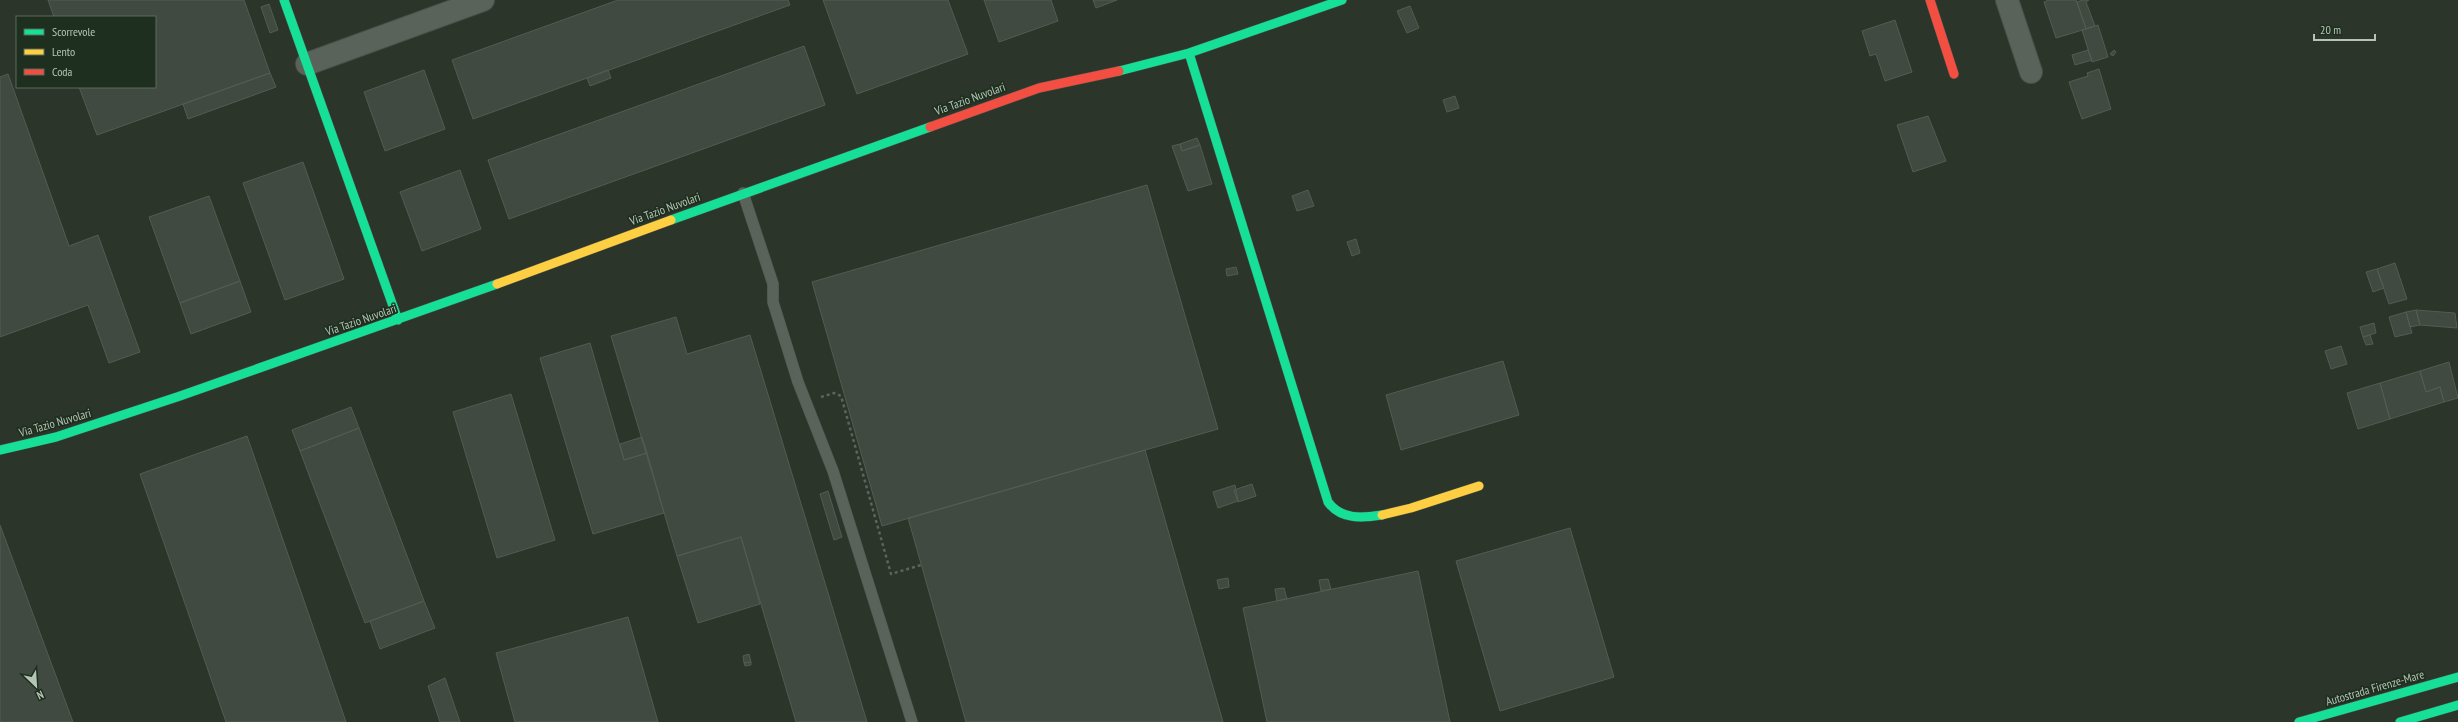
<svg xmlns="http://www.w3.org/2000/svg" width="2458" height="722" font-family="'PT Sans Narrow',sans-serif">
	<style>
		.building { fill: #404a40; stroke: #525d52 }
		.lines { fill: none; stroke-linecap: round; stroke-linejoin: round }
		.lane-casing { stroke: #484f47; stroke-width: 12 }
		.street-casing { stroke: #484f47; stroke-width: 24 }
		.fast-casing { stroke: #484f47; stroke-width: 10 }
		.slow-casing { stroke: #484f47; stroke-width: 10 }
		.jam-casing { stroke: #484f47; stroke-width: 10 }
		.path { stroke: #5d645c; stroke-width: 2.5; stroke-dasharray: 3 3; stroke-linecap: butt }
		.lane { stroke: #5a635a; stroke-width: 11 }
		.street { stroke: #5a635a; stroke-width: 22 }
		.fast { stroke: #16e098; stroke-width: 9 }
		.slow { stroke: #ffcf43; stroke-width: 9 }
		.jam { stroke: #f24e42; stroke-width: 9 }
		.labels { text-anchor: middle; stroke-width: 3.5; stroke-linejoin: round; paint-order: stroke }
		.street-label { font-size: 12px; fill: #b5c5b5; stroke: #1f2f1f }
	</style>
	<rect width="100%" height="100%" fill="#2b352a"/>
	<path class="building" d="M48,0H244L270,73L97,135L79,87H155V17H54Z
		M618,0H788L790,5L473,119L452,60Z
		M823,0H948L968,54L857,94Z
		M984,0H1051L1058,21L999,42Z
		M1093,0H1117L1096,8Z
		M2049,0H2076L2086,29L2056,38L2044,2Z
		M2083,0H2089L2086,2L2095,26L2086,29L2077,2Z
		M269,4L278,30L270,33L261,7Z
		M1410,6L1419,28L1407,33L1397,11Z
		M1895,20L1912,72L1885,81L1876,54L1870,56L1862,31Z
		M2098,25L2108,57L2092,62L2082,30Z
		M804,46L825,105L509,219L488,160Z
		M2088,50L2092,60L2075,65L2072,55Z
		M2114,50L2116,52L2113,56L2110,54Z
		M2099,69L2111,109L2082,119L2069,82L2088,76L2087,73Z
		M424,70L445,129L385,151L364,92Z
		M608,70L611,78L590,86L587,78Z
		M270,73L276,87L188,119L183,104Z
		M8,74L69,246L98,235L140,352L109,363L88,305L0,337V77Z
		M1455,96L1459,108L1447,112L1443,100Z
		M1928,116L1946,161L1913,172L1897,125Z
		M1197,138L1200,145L1182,151L1180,144Z
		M1180,144L1182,151L1200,145L1212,184L1188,191L1172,146Z
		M303,162L344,279L285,300L243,183Z
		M460,170L481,229L422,251L400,192Z
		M1147,185L1218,429L882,526L812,282Z
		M1308,190L1314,206L1297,211L1292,196Z
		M209,196L240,281L180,303L149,217Z
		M1356,239L1360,253L1352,256L1347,242Z
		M2395,263L2407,299L2389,304L2377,269Z
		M1236,267L1238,274L1227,276L1226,269Z
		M2377,269L2384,288L2373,292L2366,272Z
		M240,281L251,312L191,334L180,303Z
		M2416,310L2455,313L2457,328L2420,325Z
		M2416,310L2420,325L2410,327L2406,312Z
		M2406,312L2412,333L2395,337L2389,317Z
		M676,317L687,354L750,335L867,722H796L741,537L677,556L611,336Z
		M2374,323L2376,333L2363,337L2360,327Z
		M2370,335L2373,344L2366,345L2363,337Z
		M590,343L624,460L647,453L664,513L593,534L540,358Z
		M2341,346L2347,364L2331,369L2325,351Z
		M1503,361L1519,415L1401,450L1386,395Z
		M2449,362L2458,398L2444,402L2440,387L2426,392L2420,371Z
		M2420,371L2426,392L2440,387L2444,402L2390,419L2380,383Z
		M2380,383L2390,419L2358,429L2347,393Z
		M511,394L555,540L497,558L453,412Z
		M351,407L359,428L300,451L292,430Z
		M359,428L424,601L365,623L300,451Z
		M247,436L346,722H226L140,474Z
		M642,437L647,453L624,460L620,444Z
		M1145,450L1223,722H966L908,518Z
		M1252,484L1256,496L1238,502L1234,490Z
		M1235,485L1238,501L1218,508L1213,492Z
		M828,491L842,537L834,540L820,494Z
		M0,525L73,722H0Z
		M1570,528L1614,677L1500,711L1456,561Z
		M741,537L760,604L698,623L677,556Z
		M1418,571L1450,722H1267L1243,608Z
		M1228,578L1229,587L1219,589L1217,580Z
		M1328,579L1331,589L1321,591L1319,580Z
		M1284,588L1287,599L1277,601L1275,589Z
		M424,601L435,628L380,649L370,621Z
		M628,617L658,722H515L496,653Z
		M749,654L751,662L744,663L743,656Z
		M751,662V665L745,666L744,663Z
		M445,678L460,722H440L428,686Z"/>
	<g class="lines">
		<g class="lane-casing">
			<path id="lane" d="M743,193L773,284V302L798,382L833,471L912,722"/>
		</g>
		<g class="street-casing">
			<path id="street" d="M2007,0L2031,72
				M307,64L483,0"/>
		</g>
		<g class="fast-casing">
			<path id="fast" d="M284,0L398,320
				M1189,53L1328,502C1341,520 1362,518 1382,515
				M1119,71L1189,53L1342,0
				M671,220L930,127
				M0,450L56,437L180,396L497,284
				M2299,722L2458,677
				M2400,722L2458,705"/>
		</g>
		<g class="slow-casing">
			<path id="slow" d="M497,284L671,220
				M1382,515L1411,508L1479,486"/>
		</g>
		<g class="jam-casing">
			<path id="jam" d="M1930,0L1954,74
				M930,127L1039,88L1119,71"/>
		</g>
		<path class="path" d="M821,397L834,393L841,396L891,574L921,565"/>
		<use href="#lane" class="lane"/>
		<use href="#street" class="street"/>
		<use href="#fast" class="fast"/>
		<use href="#slow" class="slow"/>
		<use href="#jam" class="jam"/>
	</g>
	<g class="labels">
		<g class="street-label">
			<text transform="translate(970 99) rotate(-20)" y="4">Via Tazio Nuvolari</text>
			<text transform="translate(665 209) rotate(-20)" y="4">Via Tazio Nuvolari</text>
			<text transform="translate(361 320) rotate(-19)" y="4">Via Tazio Nuvolari</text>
			<text transform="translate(55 423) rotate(-16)" y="4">Via Tazio Nuvolari</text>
			<text transform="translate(2375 688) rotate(-16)" y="4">Autostrada Firenze-Mare</text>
		</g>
	</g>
	<rect x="16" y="16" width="140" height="72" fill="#1f2f1f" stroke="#5b6b5b"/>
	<rect x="24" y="29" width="20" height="6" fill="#16e098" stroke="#5b6b5b"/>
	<text x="52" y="36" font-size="12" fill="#b5c5b5">Scorrevole</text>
	<rect x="24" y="49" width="20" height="6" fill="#ffcf43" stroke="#5b6b5b"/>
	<text x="52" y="56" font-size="12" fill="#b5c5b5">Lento</text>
	<rect x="24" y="69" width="20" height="6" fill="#f24e42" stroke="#5b6b5b"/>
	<text x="52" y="76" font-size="12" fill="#b5c5b5">Coda</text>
	<g transform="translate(36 686) rotate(155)" stroke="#1f2f1f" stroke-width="3" paint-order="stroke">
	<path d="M0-3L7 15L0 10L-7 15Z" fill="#b5c5b5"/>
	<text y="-6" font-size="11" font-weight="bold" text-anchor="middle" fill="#b5c5b5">N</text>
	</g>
	<path d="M2314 34v6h61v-6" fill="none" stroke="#b5c5b5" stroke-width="2"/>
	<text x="2320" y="34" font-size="12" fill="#b5c5b5" stroke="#1f2f1f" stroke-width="3" paint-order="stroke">20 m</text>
</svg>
